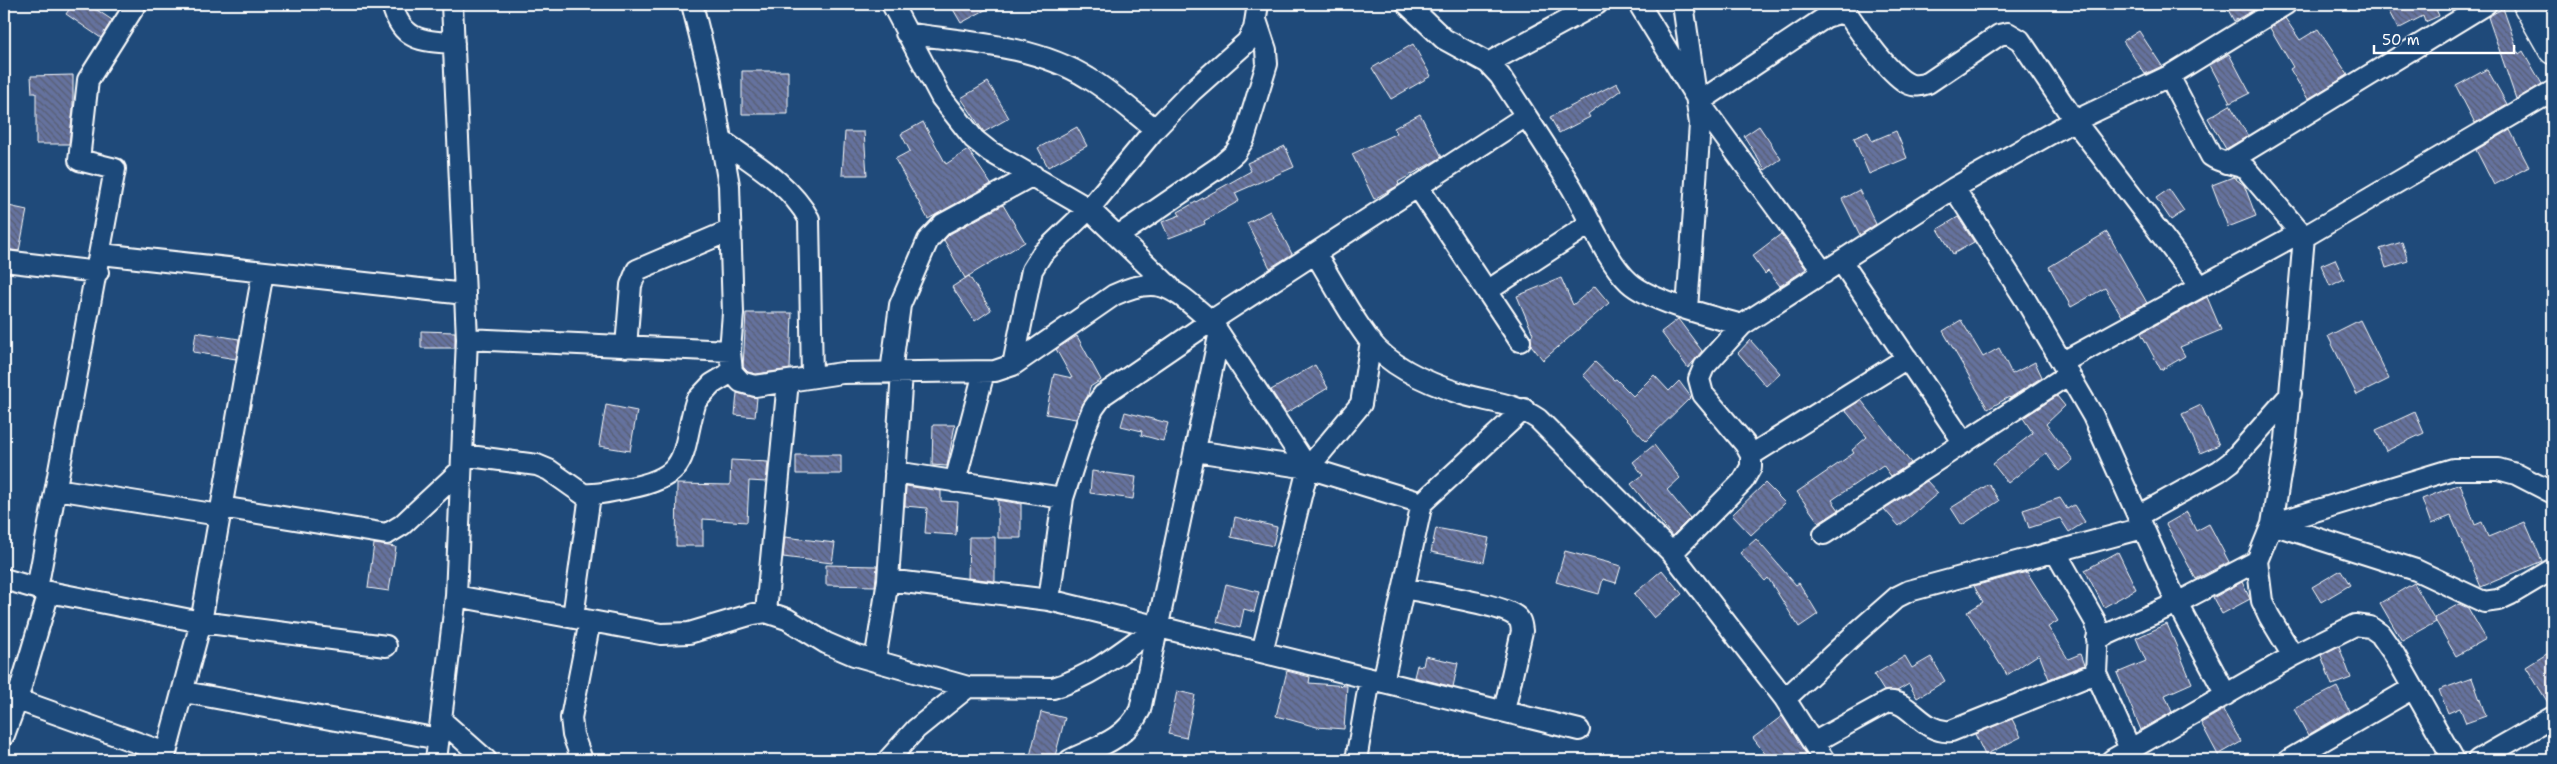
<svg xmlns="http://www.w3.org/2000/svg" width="2557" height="764" font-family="'Shantell Sans',sans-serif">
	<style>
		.building { fill: url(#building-back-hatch); stroke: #fff }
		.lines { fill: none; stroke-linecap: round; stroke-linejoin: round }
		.street-casing { stroke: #fff; stroke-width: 24 }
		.primary-casing { stroke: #fff; stroke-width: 31 }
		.street { stroke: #1f4a7a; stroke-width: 20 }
		.primary { stroke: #1f4a7a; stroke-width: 28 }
	</style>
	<defs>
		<pattern id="building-back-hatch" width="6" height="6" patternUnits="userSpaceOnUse" patternTransform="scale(1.25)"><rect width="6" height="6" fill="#65729e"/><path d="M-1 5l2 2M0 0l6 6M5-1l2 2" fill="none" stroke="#575d71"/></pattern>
	</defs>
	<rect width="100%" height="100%" fill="#1f4a7a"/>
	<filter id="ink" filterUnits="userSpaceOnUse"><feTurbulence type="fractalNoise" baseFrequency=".02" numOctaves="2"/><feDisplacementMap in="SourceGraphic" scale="10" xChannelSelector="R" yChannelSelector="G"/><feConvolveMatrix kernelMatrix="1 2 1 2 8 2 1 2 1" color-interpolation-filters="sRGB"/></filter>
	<g filter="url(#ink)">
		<path class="building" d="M73,4H88L112,20L101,38L66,14Z
			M950,4H996L961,23Z
			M2225,4H2264L2234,21Z
			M2385,4H2447L2436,9L2439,16L2425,22L2423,16L2398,29Z
			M2503,8L2519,54L2523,51L2542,84L2516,99L2488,17Z
			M2285,18L2300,40L2318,29L2348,75L2308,99L2290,69L2293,67L2270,28Z
			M2139,31L2162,66L2145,74L2123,41Z
			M1413,44L1431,76L1391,99L1372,68Z
			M2229,54L2250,93L2230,103L2210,65Z
			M2487,69L2507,104L2475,123L2456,86Z
			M742,71H788V114H742Z
			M73,75V109L69,144H36V93H32L31,76Z
			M988,82L1009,118L984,132L961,98Z
			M1617,83L1621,90L1588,114L1590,117L1559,133L1550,117Z
			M2230,105L2248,136L2226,149L2208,118Z
			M1420,114L1442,157L1398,182L1399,185L1374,199L1352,154L1397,133L1394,128Z
			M923,122L946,164L968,150L991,184L928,219L895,159L910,151L901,134Z
			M1759,126L1781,159L1765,170L1744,136Z
			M1077,127L1087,146L1048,167L1038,148Z
			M2510,130L2529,167L2494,185L2476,150Z
			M1896,131L1907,158L1869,174L1854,138L1868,132L1872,141Z
			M845,132H864L867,175H842Z
			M1285,146L1294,167L1235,193L1239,201L1204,221L1205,224L1169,238L1162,222L1180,215L1178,212L1251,171L1247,163Z
			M2233,177L2244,185L2256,216L2228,227L2212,185Z
			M2169,189L2184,211L2171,220L2156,198Z
			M1859,190L1876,224L1860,235L1842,199Z
			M4,205L27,210L19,251L4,249Z
			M1003,205L1025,242L965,278L944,240L950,234Z
			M1270,211L1292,254L1270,268L1247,223Z
			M1958,217L1974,242L1953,254L1938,229Z
			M2107,232L2147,303L2122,316L2105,288L2071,307L2049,267Z
			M1781,234L1806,269L1780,286L1768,271L1765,274L1752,256Z
			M2402,242L2408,261L2386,268L2380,249Z
			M2335,259L2344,279L2330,286L2321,265Z
			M969,276L991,310L975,321L952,287Z
			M1561,278L1573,305L1595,286L1609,303L1543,360L1531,345V337L1533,334L1517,296Z
			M2207,297L2221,330L2180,347L2185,356L2161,370L2141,333Z
			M746,313H792L790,369L756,374L748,372L743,367Z
			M1678,319L1702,351L1688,368L1661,332Z
			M1961,320L1983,357L1999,348L2012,374L2035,362L2042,377L2010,398L2009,397L1988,409L1943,331Z
			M2360,320L2389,379L2357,395L2328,336Z
			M421,331L455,332V348H421Z
			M196,332L239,339L236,359L193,352Z
			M1077,336L1101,380L1090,387L1088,395L1076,419L1046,414L1054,374L1072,378L1056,349Z
			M1750,340L1780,373L1766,386L1738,353Z
			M1595,362L1614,380L1616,379L1633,396L1654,375L1669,391L1679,381L1691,397L1646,441L1583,375Z
			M1315,365L1328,388L1286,413L1271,390Z
			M737,393L757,398L755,417L735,415Z
			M2057,396L2065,406L2046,424L2073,460L2059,471L2046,453L2008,483L1993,464L2033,433L2023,418Z
			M1861,400L1911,463L1891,476L1883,465L1832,500L1839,510L1819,523L1797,492L1854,453L1852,450L1867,437L1845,410Z
			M606,405L637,411L630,451L599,446Z
			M2201,405L2219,445L2200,453L2182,414Z
			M1125,412L1168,423L1163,441L1141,435L1142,431L1121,426Z
			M2415,412L2424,433L2386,451L2376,430Z
			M933,425H955L947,466L932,465Z
			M1654,445L1680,478L1667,490L1690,518L1672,536L1631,484L1643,475L1633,462Z
			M796,455H841V474H796Z
			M731,460L768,462L766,482L749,481L747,522L703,519V546H676L677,484L730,485Z
			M1092,471L1136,477L1133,499L1090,493Z
			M1927,481L1938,493L1899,526L1884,509Z
			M1765,483L1785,503L1751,535L1732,515Z
			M1989,484L1999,501L1962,525L1951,508Z
			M2460,484L2475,525L2482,522L2488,537L2525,522L2542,561L2481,587L2451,516L2431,524L2422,499Z
			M906,486L941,491V501L958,502L956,535L925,533L927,508L905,506Z
			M2060,498L2067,509L2074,505L2085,522L2069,532L2060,518L2029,528L2023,510Z
			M998,500L1021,504V538H998Z
			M2187,512L2196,531L2209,524L2229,562L2196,579L2166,524Z
			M1235,517L1277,527L1273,546L1231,537Z
			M1436,528L1489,538L1484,562L1431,552Z
			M785,537L835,543L832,563L783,557Z
			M969,537H995V581L968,578Z
			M1756,539L1796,585L1799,583L1818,614L1799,627L1768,578L1765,581L1740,553Z
			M374,544L396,547L389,591L368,588Z
			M1565,551L1621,566L1616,583L1603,579L1599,594L1556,582Z
			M2118,552L2136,589L2104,607L2085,570Z
			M826,565L877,566L875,586L826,585Z
			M1662,570L1682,594L1654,618L1634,594Z
			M2341,570L2350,585L2321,602L2312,587Z
			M2027,572L2058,621L2048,627L2068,659L2080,654L2084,665L2049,679L2039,654L2007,675L1967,612L1983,602L1974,586Z
			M2242,582L2250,599L2222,614L2213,598Z
			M2414,583L2436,622L2402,641L2380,603Z
			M1226,584L1259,592L1254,612L1244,609L1240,628L1217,622Z
			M2459,604L2468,608L2486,639L2456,656L2434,618Z
			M2167,624L2192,683L2165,695L2172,712L2141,730L2117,673L2146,661L2136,638Z
			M2339,646L2351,678L2332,685L2321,655Z
			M2553,650V705L2550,706L2526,667Z
			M1425,656L1458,663L1453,687L1414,677L1417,665L1423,666Z
			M1905,656L1912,668L1931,657L1945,681L1917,698L1909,684L1897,691H1884L1874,675Z
			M1287,671L1310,677L1309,683L1347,686L1344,729L1317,727L1276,716Z
			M2472,678L2486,716L2466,723L2460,708L2448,713L2439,690Z
			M2337,687L2349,711L2308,735L2294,709Z
			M1177,691L1195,695L1186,738L1168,734Z
			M2223,710L2241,742L2218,755L2201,723Z
			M1041,712L1065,718L1054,760L1030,756Z
			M1782,716L1810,760H1770L1753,738Z
			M2012,719L2021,737L1985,755L1975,734Z"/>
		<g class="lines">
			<g class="street-casing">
				<path id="street" d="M392,4C401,40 420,41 454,43
					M692,4L710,76L729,185L733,313L730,351L732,372L741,382L755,386L842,373L995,371L1013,365L1114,295C1162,272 1175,291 1211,321L1526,116
					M892,4L941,97L974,139L989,151L1089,209L1170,287
					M1407,4L1444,39L1488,63L1500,76C1524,113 1549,150 1572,188C1587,214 1607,262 1629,282C1649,301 1713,317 1742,325
					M1639,4L1699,102L1824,273
					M1683,4L1700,124L1687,309
					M906,33C966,42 1035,45 1088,78C1112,92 1133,112 1155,129
					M1488,63L1597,4
					M2169,76L2211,156C2222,164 2234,163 2246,169L2304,237L2286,439L2272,524L2257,561L2262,601L2269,616L2293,656
					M1699,102L1826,17L1839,13L1849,16C1860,33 1892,77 1909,84C1916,87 1922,85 1928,83L1999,35L2008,33L2020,40L2074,120L2201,287
					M721,140C753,163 790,184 809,219L812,377
					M2226,163L2486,4
					M1418,187L1520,341
					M1954,188L2025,299L2093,416L2177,603L2226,695
					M1118,236L1219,167L1235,153L1244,139L1267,64L1266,50L1256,20
					M2304,237L2553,91
					M1315,253C1333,282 1349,314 1370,341C1391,367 1430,384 1462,394C1488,402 1515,403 1538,419L1672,553L1785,699L1824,760
					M101,254L465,294
					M4,261L98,272
					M1841,261L1964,443
					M1487,291L1591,223
					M467,339L730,351
					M626,347L631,285L637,270L731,230
					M2063,362L2301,232
					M1013,365L1032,270L1042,254L1089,209L1155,129L1192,91L1247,42L1254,29L1258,4
					M891,372L900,305L928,240L943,224L1033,175
					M1195,451L1308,468
					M462,455L537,465L549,470L583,494C598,496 614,490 629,488C693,476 680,453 696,401L712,384L732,372
					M1751,455L1907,358
					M895,472L1063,498
					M955,482L984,372
					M56,489L219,515
					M221,507L387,534L402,525L461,470
					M2138,516L2219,471L2231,462L2291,394
					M2272,524L2416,570L2484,602L2498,600L2511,594L2553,569
					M2272,524L2453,469H2498L2516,474L2553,493
					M1824,534L2069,374
					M2055,551L2095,621L2098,631L2096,673L2135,760
					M1672,553L1743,481L1751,467V455L1745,444L1703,394L1699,379L1704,367L1742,325L1954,188L2064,126L2169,76L2286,4
					M4,579L49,592L201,622L386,646
					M888,580L1049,600L1579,730
					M1404,588C1427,593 1498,604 1514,615C1521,619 1521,624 1522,631L1504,711
					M37,589L115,169L79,160L88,80L136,4
					M456,596L661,634L689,633L753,614L766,612L787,619L826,643L854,655L968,687L1053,688C1093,676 1124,650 1157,626
					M1049,600L1063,498L1087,423L1093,409L1103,395L1211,321L1308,468L1422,503
					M766,612L788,381
					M573,617L590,495
					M2097,639L2177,603L2257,561
					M1262,652L1308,468L1361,404L1371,341
					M875,661L888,580L902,372
					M1383,682L1422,503L1524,409
					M184,692L439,739
					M4,695L166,753
					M1785,699L1856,633L1897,597L1909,591L2143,528
					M441,720L486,760
					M4,735L17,700L49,592
					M1813,743L1887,702C1910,699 1922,734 1951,731L2096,673
					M164,760L201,622L263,272
					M436,760L456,596L467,339L452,4
					M582,760L573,735L571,718L590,621
					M888,760L916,729L968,687
					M1070,760C1097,747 1126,739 1140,710L1219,336
					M1356,760L1370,679
					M2112,760L2293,656L2355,625L2370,627L2380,634L2394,654L2454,760
					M2289,760L2413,688
					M2478,760L2553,717"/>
			</g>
			<g class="primary-casing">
				<path id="primary" d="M2527,4L2553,50"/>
			</g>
			<use href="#street" class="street"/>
			<use href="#primary" class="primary"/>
		</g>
	</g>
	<rect width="2557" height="764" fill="none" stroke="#1f4a7a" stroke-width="20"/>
	<rect x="10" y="10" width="2537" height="744" fill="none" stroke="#fff" stroke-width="2" filter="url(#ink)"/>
	<path d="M2374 45v8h140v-8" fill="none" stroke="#ffffff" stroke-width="2.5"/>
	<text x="2382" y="45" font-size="15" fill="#ffffff" stroke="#1f4a7a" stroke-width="4" paint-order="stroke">50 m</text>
</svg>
